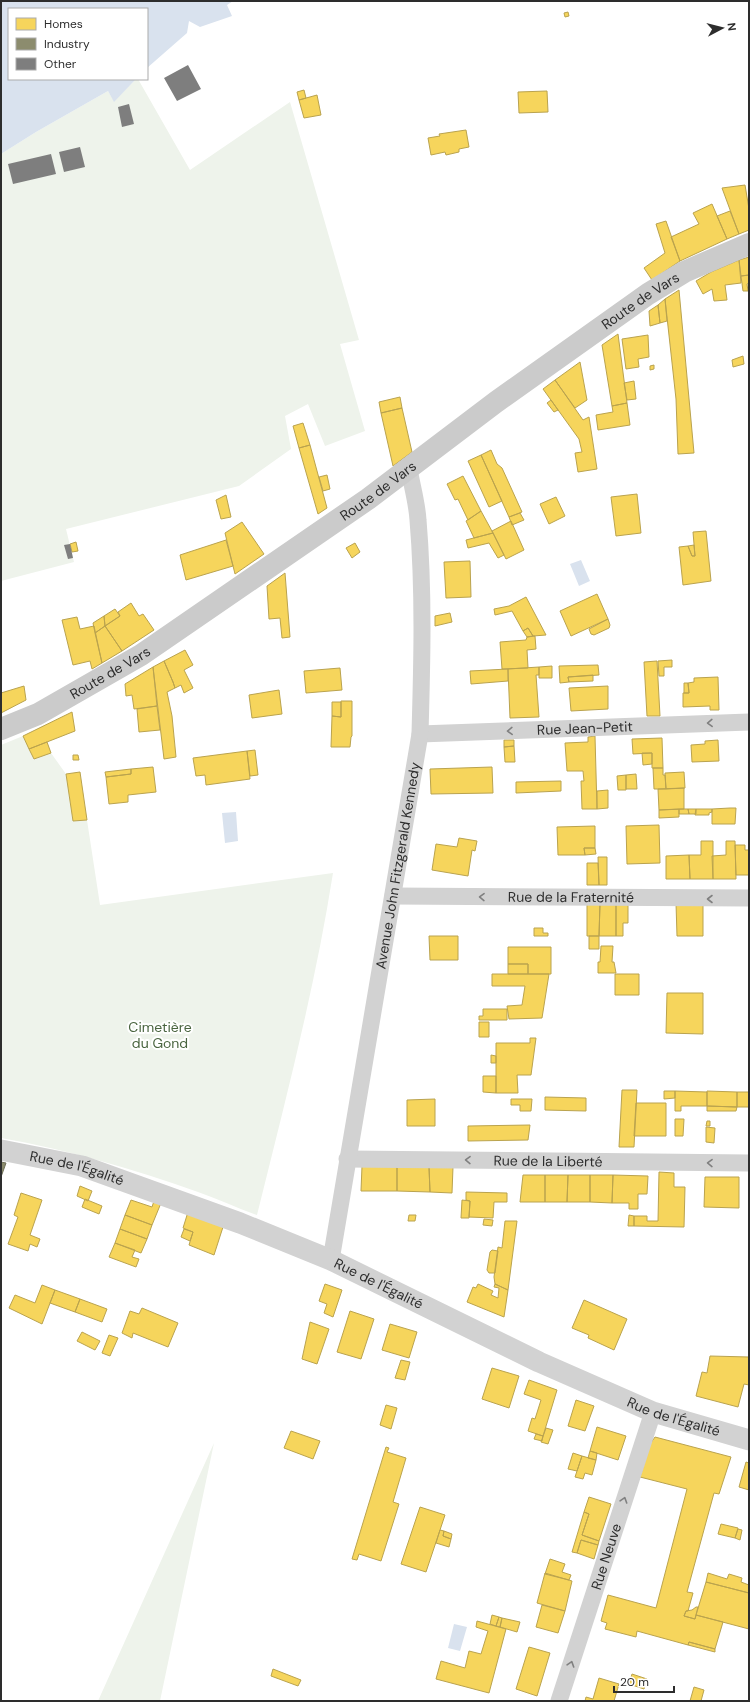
<svg xmlns="http://www.w3.org/2000/svg" width="750" height="1702" font-family="'DM Sans',sans-serif">
	<style>
		.green { fill: #eef3eb }
		.water { fill: #d9e2ee }
		.homes { fill: #f6d55c; stroke: #baa34e }
		.industry { fill: #8c8c6e; stroke: #70705a }
		.building { fill: #7e7e7e }
		.lines { fill: none; stroke-linecap: round; stroke-linejoin: round }
		.minor { stroke: #d2d2d2; stroke-width: 17 }
		.tertiary { stroke: #d2d2d2; stroke-width: 21 }
		.secondary { stroke: #cbcbcb; stroke-width: 22 }
		.oneway { stroke: #808080 }
		.labels { text-anchor: middle; stroke-width: 4; stroke-linejoin: round; paint-order: stroke }
		.street-label { font-size: 14px; fill: #2d2d2d; stroke: #fff }
		.park-label { font-size: 14px; fill: #49643f; stroke: #fff }
	</style>
	<rect width="100%" height="100%" fill="#fff"/>
	<path class="green" d="M136,79H138L190,170L290,102L359,340L340,344L365,431L325,446L308,404L285,416L291,449L239,486L66,529L74,562L1,581V154L36,132L108,91L114,101Z
		M23,736L34,759L51,753L66,774L73,821L87,820L100,905L333,873C315,988 285,1102 257,1215C237,1208 218,1199 198,1192C133,1169 69,1150 1,1138V745Z
		M214,1443L160,1701H98Z"/>
	<path class="water" d="M1,1H233L227,5L232,16L200,27L189,21L187,33L147,68V9H9V79H136L114,102L108,91L36,132L1,154Z
		M581,560L590,581L579,586L570,564Z
		M236,812L238,841L225,843L222,813Z
		M454,1624L467,1627L460,1651L448,1648Z"/>
	<path class="homes" d="M568,12L569,16L565,17L564,13Z
		M304,90L306,98L299,100L297,92Z
		M547,91L548,112L519,113L518,92Z
		M317,95L321,115L304,118L299,100Z
		M466,130L469,147L459,149V152L446,155L445,152L431,155L428,138L440,136L439,134Z
		M745,185L749,209V230L739,234L722,188Z
		M712,204L727,239L680,261L671,237L699,224L693,213Z
		M730,211L739,234L727,239L717,216Z
		M666,221L680,261L652,280L644,268L665,253L656,224Z
		M749,257V275L741,276L739,260Z
		M739,260L741,283L725,285L727,300L714,301L712,289L703,294L696,281L711,272Z
		M749,275V283L747,284L748,291H743L741,276Z
		M679,290L694,453L678,454L676,399L665,299Z
		M665,299L667,321L660,323L658,305Z
		M658,305L660,323L650,326L649,311Z
		M618,334L627,403L612,406L602,345Z
		M648,335L649,357L638,359L639,367L626,369L622,339Z
		M743,356L744,364L733,367L732,360Z
		M580,362L587,400L575,408L555,380Z
		M654,365V369L650,370V366Z
		M555,380L583,420L589,417L597,469L578,472L575,453L582,452L579,439L543,389Z
		M634,381L636,399L627,400L624,383Z
		M400,397L402,408L381,413L379,402Z
		M551,400L558,410L554,412L547,403Z
		M627,403L630,425L598,430L596,415L613,412L612,406Z
		M402,408L412,452L393,466L381,413Z
		M303,423L310,445L299,448L293,426Z
		M310,445L327,508L318,514L299,448Z
		M491,450L497,464L502,468L522,512L509,517L481,455Z
		M481,455L502,501L489,507L468,461Z
		M327,475L330,489L323,491L319,477Z
		M463,476L481,511L468,520L458,499L455,500L447,484Z
		M637,494L641,533L616,536L611,497Z
		M226,495L231,517L221,519L216,500Z
		M556,497L565,516L549,524L540,504Z
		M481,511L493,533L474,538L466,521Z
		M520,513L524,520L512,525L509,517Z
		M511,521L524,550L506,559L492,531Z
		M242,522L264,554L235,574L225,533Z
		M706,531L711,581L683,585L679,547L688,546L692,556H695L693,532Z
		M493,533L504,555L498,558L489,543L468,548L466,540Z
		M226,540L233,566L186,580L180,555Z
		M76,542L78,551L72,552L70,544Z
		M355,543L360,552L352,558L346,548Z
		M694,545L695,556H692L688,546Z
		M470,561L471,597L446,598L444,562Z
		M285,573L290,637L282,638L280,618L269,619L267,586Z
		M597,594L608,619L571,636L560,611Z
		M526,597L546,635L533,636L528,628L523,631L512,611L495,615L494,609L509,606Z
		M131,603L139,616L143,614L154,630L122,651L105,626L120,616L118,612Z
		M115,609L120,616L105,626L104,616Z
		M450,613L452,622L435,626V616Z
		M104,616L105,626L95,633L93,623Z
		M77,617L80,629L94,626L102,663L92,669L90,661L73,665L62,620Z
		M608,619L610,625L609,628L594,635L591,634L589,629Z
		M105,626L122,651L102,663L95,633Z
		M528,628L533,636L527,637L523,631Z
		M535,636L536,649L527,650L528,668L502,669L500,642L526,640L527,637Z
		M185,650L193,665L184,670L193,688L184,693L181,685L175,688L173,682L164,661Z
		M672,660V667H664V676H659L658,661Z
		M164,661L173,682L175,688L167,692L172,716L176,757L164,759L153,667Z
		M657,661L660,716H647L644,662Z
		M598,665L599,675L568,677L569,682L560,683L559,666Z
		M552,666V678H539V667Z
		M153,667L157,706L134,709L132,695L126,696L125,684Z
		M539,667V675H536L539,717L510,718L508,669Z
		M340,668L342,690L306,693L304,671Z
		M508,669V681L471,684L470,671Z
		M593,675V681L569,682L568,677Z
		M718,677L719,710H710V706L683,707V693H689L688,683L694,682V678Z
		M684,683H688L689,693H684Z
		M24,686L26,700L1,713V693Z
		M608,686V709L571,711L569,688Z
		M279,690L282,714L252,718L249,695Z
		M341,701H352V736L351,737L350,747H331L332,716L341,717Z
		M332,702H341V717L332,716Z
		M157,706L160,730L139,732L137,709Z
		M72,712L75,731L29,749L23,736Z
		M595,736L597,809H582L581,781H584L583,771H567L565,743L588,742V737Z
		M662,738L663,768H652V753L633,754L632,739Z
		M504,740H514V746L504,747Z
		M718,740L719,761L692,762L691,745L705,744V741Z
		M47,742L51,753L34,759L29,749Z
		M514,746L515,762H505L504,747Z
		M255,750L258,775L250,776L247,751Z
		M247,751L250,779L206,785L205,775L196,776L193,758Z
		M642,753H652V764L643,765Z
		M73,755H78L79,760H73Z
		M153,767L156,792L128,795V802L109,804L106,777L131,774V769Z
		M492,767L493,793L431,794L430,769Z
		M653,768H663V775H665L666,789H654Z
		M131,769V774L106,777L105,772Z
		M80,772L87,820L73,821L66,774Z
		M684,772L685,788L666,789L665,773Z
		M636,774L637,789H626V775Z
		M626,775V790H618L617,776Z
		M561,781V791L516,793V782Z
		M684,788V809L659,810L658,789Z
		M608,790V808L597,809V791Z
		M730,808H736L735,824H712V809Z
		M679,809V817L659,818V810Z
		M679,809H688L689,814H679Z
		M688,809H696V814H689Z
		M696,809H712V812L709,813V815H695Z
		M659,825L660,863L627,864L626,826Z
		M595,826V848H584L585,855H558L557,827Z
		M459,838L477,841L475,851L472,850L468,876L432,870L436,844L457,847Z
		M701,841H713V879H690L689,855H701Z
		M726,841H735L736,879H713L712,856L726,855Z
		M735,845H745V850H749V875H736Z
		M584,848H595L596,854L585,855Z
		M689,855L690,879H666V856Z
		M598,857H607V885H599Z
		M587,863H598L599,885H587Z
		M703,902V936H677L676,903Z
		M587,903H600L599,936H587Z
		M600,903H616V936H599Z
		M616,903H628V923H623V936H616Z
		M534,928H543V933H548V936H534Z
		M429,936H458V960H430Z
		M589,936H599V949H589Z
		M601,946H613L612,962H614L616,973H598V962H600Z
		M508,947H551V974H528V964H508Z
		M508,964H528V974H508Z
		M492,974H549L542,1018L509,1019L507,1006L522,1005L525,986H492Z
		M615,974H639V995H615Z
		M667,993H703V1034L666,1033Z
		M483,1009H507V1020H479V1016H483Z
		M479,1022H489V1037H479Z
		M530,1038H536L531,1075H517L518,1093H496V1043H530Z
		M491,1055L496,1056V1063H491Z
		M483,1076H496V1093L483,1092Z
		M622,1090H637L634,1147H619Z
		M664,1091H675V1098L664,1099Z
		M675,1091L707,1092V1106H681V1111H675Z
		M707,1091L737,1092V1107L707,1106Z
		M737,1092H749V1107H737Z
		M545,1097L586,1098V1111L545,1110Z
		M435,1099V1126H407V1100Z
		M511,1099H532L531,1111H520V1105H511Z
		M636,1103H666V1136H634Z
		M707,1106L737,1107L736,1111H707Z
		M675,1119H684L683,1136H675Z
		M707,1121H710V1126H706Z
		M530,1125L528,1140L468,1141V1126Z
		M706,1127L715,1128L714,1143L706,1142Z
		M362,1166H397V1191H361Z
		M397,1166L429,1167L430,1192L397,1191Z
		M429,1167H453L452,1193L430,1192Z
		M659,1172L674,1173V1187H685L684,1227L634,1226V1216H647V1221H658Z
		M523,1175H545V1202H520Z
		M545,1175H568L567,1202H545Z
		M568,1175H590V1202H567Z
		M590,1175H613L612,1203L590,1202Z
		M613,1175L648,1176L647,1194H638V1209H629V1203H612Z
		M705,1177H739V1208L704,1207Z
		M80,1186L92,1191L88,1201L77,1196Z
		M466,1192L507,1193V1202H494L493,1218L469,1217L470,1201L466,1200Z
		M21,1193L42,1200L30,1235L40,1239L37,1247L30,1244L28,1251L8,1244L18,1217L14,1215Z
		M85,1199L102,1206L99,1214L82,1207Z
		M131,1200L152,1207L154,1201L161,1203L152,1225L125,1215Z
		M462,1200L470,1201L469,1218H461Z
		M188,1212L223,1227L214,1255L189,1245L193,1232L183,1228Z
		M125,1215L152,1225L147,1239L120,1229Z
		M409,1215H416L415,1221H408Z
		M629,1215L634,1216V1226H628Z
		M484,1219L493,1220L492,1226L483,1225Z
		M505,1221H517L508,1290L495,1284L494,1277L498,1247L502,1248Z
		M120,1229L147,1239L141,1253L115,1243Z
		M184,1229L193,1232L190,1241L181,1237Z
		M115,1243L135,1250L132,1257L139,1259L136,1267L109,1257Z
		M492,1250L498,1251L495,1273H489L487,1270L490,1252Z
		M325,1284L342,1290L333,1317L324,1313L327,1304L319,1301Z
		M478,1284L493,1291L491,1295L498,1298L499,1288L494,1287L495,1284L508,1290L504,1317L467,1302L473,1287L476,1288Z
		M42,1285L55,1290L42,1324L9,1308L15,1295L35,1303Z
		M55,1290L80,1299L75,1312L50,1303Z
		M80,1299L107,1309L102,1322L75,1312Z
		M584,1300L627,1319L614,1350L588,1338L589,1335L572,1328Z
		M142,1308L178,1323L168,1347L133,1333L132,1338L122,1333L130,1311L139,1314Z
		M350,1311L374,1319L361,1359L337,1352Z
		M310,1322L329,1329L317,1364L302,1359Z
		M390,1324L417,1332L409,1358L382,1350Z
		M82,1332L100,1341L95,1350L77,1341Z
		M109,1335L118,1338L110,1356L102,1353Z
		M710,1356L749,1357V1385L744,1384L738,1407L696,1396L702,1372L707,1373Z
		M401,1360L410,1362L405,1380L395,1378Z
		M492,1368L519,1376L509,1408L482,1399Z
		M529,1380L557,1390L543,1436L528,1431L532,1418L535,1419L541,1400L524,1394Z
		M576,1400L594,1406L585,1431L568,1426Z
		M386,1405L397,1408L391,1429L380,1425Z
		M597,1427L626,1436L618,1460L590,1451Z
		M546,1428L553,1430L548,1444L541,1442Z
		M291,1431L320,1441L313,1459L284,1448Z
		M536,1434L543,1436L542,1441L534,1439Z
		M655,1437L731,1457L719,1494L714,1493L687,1592L693,1593L688,1611H686L684,1616L695,1619L696,1615L723,1622L715,1649L689,1642L688,1645L637,1631L636,1637L605,1629L607,1623L601,1621L608,1595L656,1608L687,1489L640,1477L650,1444Z
		M386,1447L389,1448L387,1452L406,1458L393,1502L399,1504L381,1561L359,1554L357,1560L352,1559Z
		M590,1451L597,1453L596,1460L588,1458Z
		M573,1453L582,1456L577,1471L568,1469Z
		M582,1456L596,1460L592,1475L585,1473L583,1479L575,1477Z
		M746,1462L749,1463V1490L739,1487Z
		M589,1497L611,1504L599,1541L582,1535L589,1514L584,1512Z
		M420,1507L445,1515L426,1572L401,1564Z
		M584,1512L589,1514L582,1535L599,1541L598,1545L581,1540L577,1553L572,1552Z
		M721,1524L738,1528L735,1538L718,1534Z
		M738,1529L742,1530L740,1540L735,1538Z
		M440,1530L444,1531L443,1536L451,1539L449,1547L436,1543Z
		M444,1531L452,1534L451,1539L443,1536Z
		M581,1540L598,1545L594,1559L577,1553Z
		M550,1559L565,1564L562,1572L571,1575L569,1580L545,1574Z
		M545,1573L572,1581L565,1611L537,1603Z
		M708,1573L727,1579L729,1574L742,1578L741,1582L749,1585V1593L706,1582Z
		M706,1582L749,1593V1629L696,1615Z
		M542,1605L565,1611L558,1633L536,1627Z
		M696,1607H698L695,1619L684,1616L686,1611L692,1610Z
		M492,1615L499,1617L496,1626L490,1624Z
		M499,1617L502,1618L500,1627L496,1626Z
		M502,1618L520,1622L517,1632L500,1627Z
		M477,1621L506,1629L489,1693L436,1679L441,1661L465,1668L469,1651L481,1654L488,1631L476,1627Z
		M689,1642L715,1649V1652L688,1645Z
		M529,1647L550,1653L537,1696L516,1689Z
		M273,1669L301,1680L298,1686L271,1676Z
		M632,1674L647,1679L644,1689L629,1684Z
		M599,1678L619,1684L614,1701H585L586,1697L593,1699Z
		M694,1687L704,1690L701,1701H690Z"/>
	<path class="industry" d="M1,1162L6,1163L1,1177Z"/>
	<path class="building" d="M188,65L201,89L177,101L164,78Z
		M129,104L134,124L122,127L118,107Z
		M80,147L85,167L64,172L59,152Z
		M51,154L56,174L13,184L8,164Z
		M70,544L73,558L68,559L64,545Z"/>
	<g class="lines">
		<g class="minor">
			<path id="s1" d="M420,734L749,722"/>
			<path id="s2" d="M393,896L749,898"/>
			<path id="s3" d="M347,1159L749,1163"/>
			<path id="s4" d="M331,1260L420,734C422,663 424,591 418,520C417,503 412,486 409,469"/>
			<path id="s5" d="M559,1701L653,1412"/>
		</g>
		<path class="tertiary" id="s6" d="M1,1150L82,1166L240,1223L331,1260L539,1362L653,1412L749,1440"/>
		<path class="secondary" id="s7" d="M1,729L38,714L141,655L368,499L496,402L648,294L684,272L749,244"/>
	</g>
	<defs><path id="oneway-chevron" d="M-2-3.5L2.5 0L-2 3.5" fill="none" stroke-width="1.6" stroke-linecap="round" stroke-linejoin="round"/></defs>
	<g class="oneway">
		<use href="#oneway-chevron" transform="translate(710 723) rotate(178)"/>
		<use href="#oneway-chevron" transform="translate(510 731) rotate(178)"/>
		<use href="#oneway-chevron" transform="translate(482 897) rotate(-179)"/>
		<use href="#oneway-chevron" transform="translate(710 899) rotate(180)"/>
		<use href="#oneway-chevron" transform="translate(468 1160) rotate(-179)"/>
		<use href="#oneway-chevron" transform="translate(710 1163) rotate(-179)"/>
		<use href="#oneway-chevron" transform="translate(624 1500) rotate(-72)"/>
		<use href="#oneway-chevron" transform="translate(571 1664) rotate(-72)"/>
	</g>
	<g class="labels">
		<g class="street-label">
			<text dy="5" stroke="none"><textPath href="#s7" startOffset="771">Route de Vars</textPath></text>
			<text dy="5" stroke="none"><textPath href="#s7" startOffset="447">Route de Vars</textPath></text>
			<text dy="5" stroke="none"><textPath href="#s7" startOffset="123">Route de Vars</textPath></text>
			<text dy="5" stroke="none"><textPath href="#s1" startOffset="165">Rue Jean-Petit</textPath></text>
			<text dy="5" stroke="none"><textPath href="#s4" startOffset="400">Avenue John Fitzgerald Kennedy</textPath></text>
			<text dy="5" stroke="none"><textPath href="#s2" startOffset="178">Rue de la Fraternité</textPath></text>
			<text dy="5" stroke="none"><textPath href="#s3" startOffset="201">Rue de la Liberté</textPath></text>
			<text dy="5" stroke="none"><textPath href="#s6" startOffset="78">Rue de l'Égalité</textPath></text>
			<text dy="5" stroke="none"><textPath href="#s6" startOffset="402">Rue de l'Égalité</textPath></text>
			<text dy="5" stroke="none"><textPath href="#s6" startOffset="726">Rue de l'Égalité</textPath></text>
			<text dy="5" stroke="none"><textPath href="#s5" startOffset="152">Rue Neuve</textPath></text>
		</g>
		<g class="park-label">
			<text x="160" y="1032">Cimetière<tspan x="160" dy="16">du Gond</tspan></text>
		</g>
	</g>
	<rect width="750" height="1702" fill="none" stroke="#2d2d2d" stroke-width="4"/>
	<rect x="8" y="8" width="140" height="72" fill="#ffffff" stroke="#ababab"/>
	<rect x="16" y="18" width="20" height="12" fill="#f6d55c" stroke="#ababab"/>
	<text x="44" y="28" font-size="12" fill="#2d2d2d">Homes</text>
	<rect x="16" y="38" width="20" height="12" fill="#8c8c6e" stroke="#ababab"/>
	<text x="44" y="48" font-size="12" fill="#2d2d2d">Industry</text>
	<rect x="16" y="58" width="20" height="12" fill="#7e7e7e" stroke="#ababab"/>
	<text x="44" y="68" font-size="12" fill="#2d2d2d">Other</text>
	<g transform="translate(722 28) rotate(83)" stroke="#ffffff" stroke-width="3" paint-order="stroke">
	<path d="M0-3L7 15L0 10L-7 15Z" fill="#2d2d2d"/>
	<text y="-6" font-size="11" font-weight="bold" text-anchor="middle" fill="#2d2d2d">N</text>
	</g>
	<path d="M614 1686v6h60v-6" fill="none" stroke="#2d2d2d" stroke-width="2"/>
	<text x="620" y="1686" font-size="12" fill="#2d2d2d" stroke="#ffffff" stroke-width="3" paint-order="stroke">20 m</text>
</svg>
